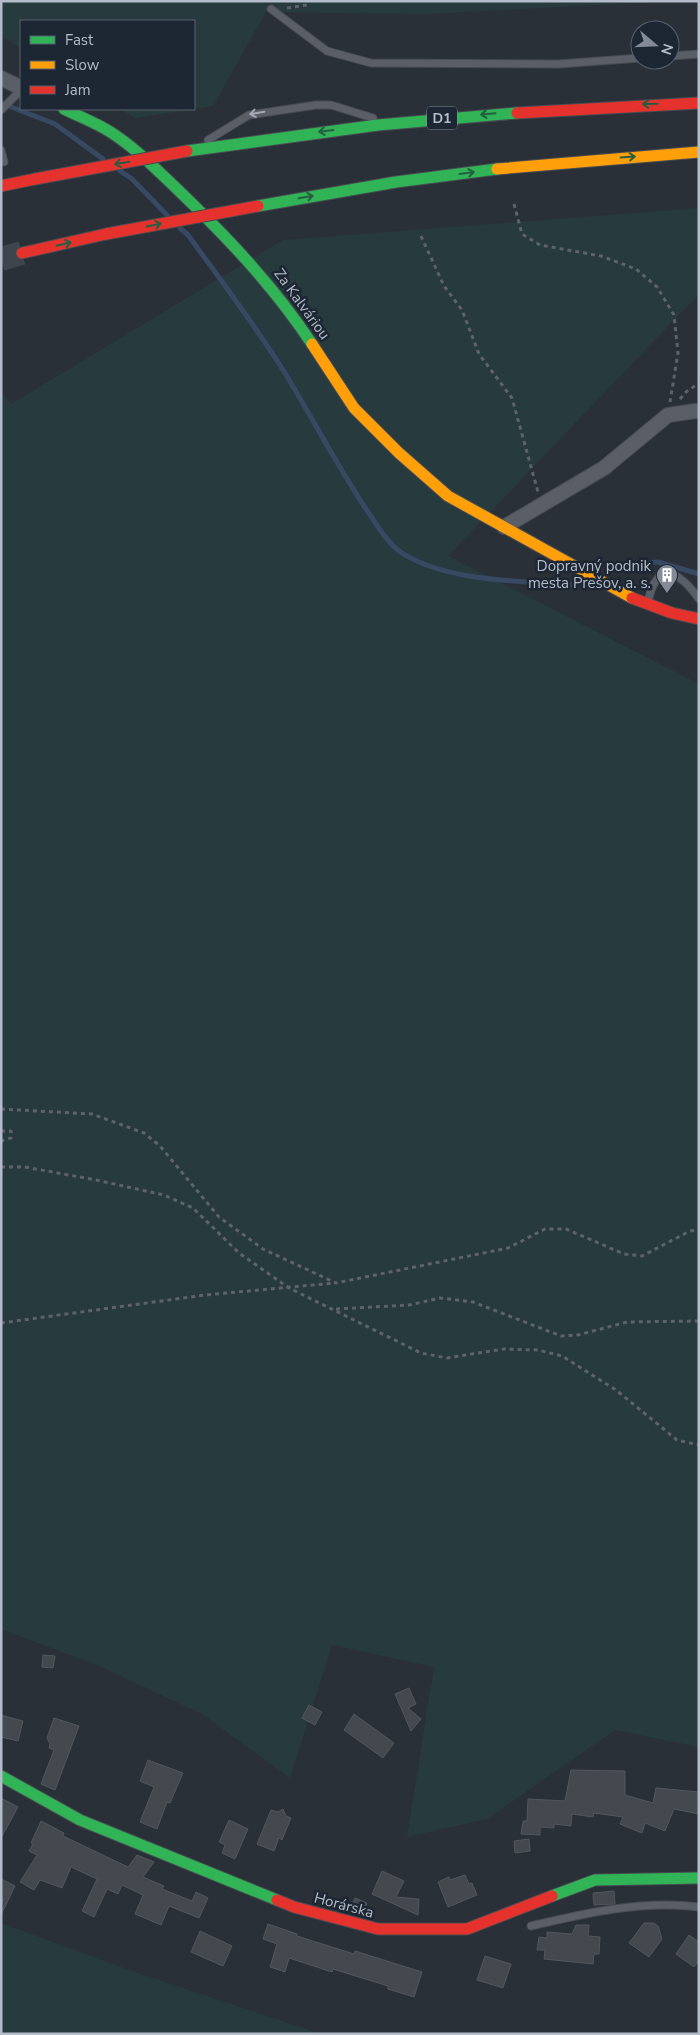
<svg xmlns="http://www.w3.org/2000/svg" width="700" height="2035" font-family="'Nunito Sans',sans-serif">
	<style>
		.green { fill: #273a3e }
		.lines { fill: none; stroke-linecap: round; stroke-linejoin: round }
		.stream { stroke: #384963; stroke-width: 5 }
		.building { fill: #444950; stroke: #52575f }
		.highway-tunnel { stroke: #3f454e; stroke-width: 24; stroke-dasharray: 24 12; stroke-linecap: butt }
		.lane-casing { stroke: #484c53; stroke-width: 9 }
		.street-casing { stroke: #484c53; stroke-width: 16 }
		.fast-casing { stroke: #484c53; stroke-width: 13 }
		.slow-casing { stroke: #484c53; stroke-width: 13 }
		.jam-casing { stroke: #484c53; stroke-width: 13 }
		.path { stroke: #5d636a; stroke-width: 3; stroke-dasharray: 4 4; stroke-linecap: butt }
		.lane { stroke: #5a5e66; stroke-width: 7 }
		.street { stroke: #5a5e66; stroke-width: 14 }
		.fast { stroke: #30b455; stroke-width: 11 }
		.slow { stroke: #ff9f0a; stroke-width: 11 }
		.jam { stroke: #e5322d; stroke-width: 11 }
		.jam-bridge-casing { stroke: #474c53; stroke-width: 13; stroke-linecap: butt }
		.jam-bridge { stroke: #e5322d; stroke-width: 11 }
		.oneway { stroke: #255f41 }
		.oneway2 { stroke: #a2a9b5 }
		.labels { text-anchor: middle; stroke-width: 5; stroke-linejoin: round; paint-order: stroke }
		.shield { fill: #1d2633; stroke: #878f9c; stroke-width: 1 }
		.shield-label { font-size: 14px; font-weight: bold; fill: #b4bcc9 }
		.street-label { font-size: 15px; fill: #b4bcc9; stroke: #1d2633 }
		.poi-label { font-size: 15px; fill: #b4bcc9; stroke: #1d2633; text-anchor: end }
	</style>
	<rect width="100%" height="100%" fill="#2a3038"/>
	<path class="green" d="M1,1H671L428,14L266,12L213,106L135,118L120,109H194V21H21V48L1,36Z
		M699,208V294L448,556L699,684V1747L615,1730L487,1819L407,1837L434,1667L332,1645L290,1778L202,1714L99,1666L1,1629V392L11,404L283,240Z
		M1,1923L143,1975L321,2034H1Z"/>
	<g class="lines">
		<path class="stream" d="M1,103L55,124L103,159
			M120,171L131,178L167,215
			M180,228L188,235C222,282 258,329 288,378C315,423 339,469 368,512C378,526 387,543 402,553C447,582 522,581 575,585
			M608,570L632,564L658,562L699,574"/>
	</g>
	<path class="building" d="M43,1655L55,1656L53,1668L42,1667Z
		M409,1688L416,1704L408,1708L421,1719L411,1731L395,1694Z
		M309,1705L322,1712L315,1725L302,1718Z
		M354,1714L394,1743L383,1758L344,1730Z
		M1,1715L23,1721L18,1741L1,1737Z
		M54,1718L79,1726L55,1790L41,1784L54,1750L49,1748L50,1744L47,1738Z
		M148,1760L183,1773L170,1803L167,1802L157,1829L140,1822L154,1787L140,1781Z
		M571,1770L625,1771V1795L653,1803L656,1788L699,1792V1814L674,1809L665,1831L645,1823L642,1833L620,1824L623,1817L594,1813L593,1817L572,1814L571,1826L554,1824V1828L540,1827V1835L521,1834L523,1821H527L528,1799L565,1801Z
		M1,1798L18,1807L1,1838Z
		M283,1809L286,1816L291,1818L282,1840L279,1838L274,1851L257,1844L271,1810L278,1812Z
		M229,1820L248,1829L235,1859L222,1853L225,1845L219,1842Z
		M41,1821L64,1833L63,1836L128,1867L137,1855L154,1862L143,1877L164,1886L162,1889L192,1901L196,1892L208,1898L199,1918L169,1906L161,1925L135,1914L143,1895L122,1885L118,1894L107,1889L94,1917L82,1911L97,1879L71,1867L62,1888L40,1880L34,1890L20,1882L37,1855L29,1851L33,1844L31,1843Z
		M529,1839L530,1851L515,1853L514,1841Z
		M382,1871L404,1881L396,1897L419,1899L418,1915L372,1894Z
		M465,1875L469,1884L472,1883L477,1895L448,1907L438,1882L449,1877L450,1880Z
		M1,1879L15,1886L1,1915Z
		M614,1891L615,1904L594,1905L593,1893Z
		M355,1898L367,1903L362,1913L349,1910Z
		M644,1923H654L658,1926L662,1939L649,1957L629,1943Z
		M268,1924L297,1934V1936L354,1954L355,1951L422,1972L414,1997L388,1989V1986L333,1969L332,1972L289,1958L285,1972L270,1967L277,1944L263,1939Z
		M576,1925H589L588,1936L600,1937L599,1954H594L593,1964L544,1959L545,1950H537L539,1937L547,1938V1932L572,1934Z
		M200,1931L232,1946L223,1966L191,1952Z
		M689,1935L699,1942V1960L694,1967L676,1954Z
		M485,1956L511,1964L503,1988L477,1980Z"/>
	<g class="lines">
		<path class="highway-tunnel" d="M1,259L22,253"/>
		<g class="lane-casing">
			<path id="lane" d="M271,9L327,51L371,63L559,64L640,58
				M670,56L699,54
				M1,110L21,90
				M208,140L249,115L316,105H331L373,118
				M1,150L4,162
				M648,602C657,559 679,571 699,599
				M531,1926C586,1913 642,1900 699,1907"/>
		</g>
		<g class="street-casing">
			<path id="street" d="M1,78L21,88
				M504,527L604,468L668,415L696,411"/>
		</g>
		<g class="fast-casing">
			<path id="fast" d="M64,109C80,117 97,123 112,133C135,148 155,168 175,187C226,236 273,285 312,344
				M187,151L378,125L517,113
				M258,206L396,182L497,169
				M1,1776L80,1820L277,1900
				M552,1896L595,1880L699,1878"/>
		</g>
		<g class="slow-casing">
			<path id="slow" d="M497,169L699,152
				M312,344L354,408L399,453L448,496L632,598"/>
		</g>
		<g class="jam-casing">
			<path id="jam" d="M517,113L699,103
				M1,186L35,179
				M22,253L106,234
				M632,598L672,613L699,619
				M277,1900L294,1907L378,1929H467L552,1896"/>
		</g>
		<path class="path" d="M287,8L307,5L308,1
			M514,204L522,234L540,245L601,256L636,269L657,287L674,315L678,353L670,402
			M421,236L444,286L462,310L479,354L512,398L538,492
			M680,399L686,392L699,383
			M1,1109L92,1114L144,1133L160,1146L219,1217L263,1249L336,1283L508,1248L545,1229H566L624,1254L642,1256L690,1231L699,1230
			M1,1131H11V1138L1,1141
			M1,1167H25L96,1180L164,1195L193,1208L239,1253L289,1288L421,1353L447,1358L504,1349L538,1350L562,1356L616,1390L677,1440L699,1445
			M336,1309L409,1305L440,1298L473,1302L561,1336L578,1335L627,1322L699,1321
			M1,1323L205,1295L335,1283"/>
		<use href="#lane" class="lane"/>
		<use href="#street" class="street"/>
		<use href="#fast" class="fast"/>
		<use href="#slow" class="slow"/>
		<use href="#jam" class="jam"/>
		<g class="jam-bridge-casing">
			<path id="jam-bridge" d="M35,179L187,151
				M106,234L258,206"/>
		</g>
		<use href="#jam-bridge" class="jam-bridge"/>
	</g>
	<defs><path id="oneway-shaft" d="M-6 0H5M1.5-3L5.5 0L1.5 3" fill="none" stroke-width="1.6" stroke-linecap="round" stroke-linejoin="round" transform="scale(1.25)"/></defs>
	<g class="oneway">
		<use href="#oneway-shaft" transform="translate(650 104) rotate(179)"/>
		<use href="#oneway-shaft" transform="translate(488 114) rotate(175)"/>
		<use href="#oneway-shaft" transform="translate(326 131) rotate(173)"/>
		<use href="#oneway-shaft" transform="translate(628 157) rotate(-4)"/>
		<use href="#oneway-shaft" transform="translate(122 163) rotate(170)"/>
		<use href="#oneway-shaft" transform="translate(467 173) rotate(-8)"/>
		<use href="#oneway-shaft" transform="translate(306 197) rotate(-10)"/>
		<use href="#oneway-shaft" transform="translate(154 225) rotate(-11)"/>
		<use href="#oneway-shaft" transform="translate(64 244) rotate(-13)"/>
	</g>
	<use class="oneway2" href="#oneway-shaft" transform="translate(257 113) rotate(170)"/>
	<defs>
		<g id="building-pin" transform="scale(1.125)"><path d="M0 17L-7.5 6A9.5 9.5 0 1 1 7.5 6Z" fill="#848b96" stroke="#1d2633"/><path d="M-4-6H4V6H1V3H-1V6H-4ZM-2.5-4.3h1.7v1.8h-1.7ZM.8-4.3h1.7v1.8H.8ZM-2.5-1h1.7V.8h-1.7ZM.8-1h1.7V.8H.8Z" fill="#fff"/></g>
	</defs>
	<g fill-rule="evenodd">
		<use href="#building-pin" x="667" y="575"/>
	</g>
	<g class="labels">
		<rect class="shield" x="427" y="106.5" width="30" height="23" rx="4"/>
		<g class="shield-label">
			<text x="442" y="123">D1</text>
		</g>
		<g class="street-label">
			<text transform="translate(302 304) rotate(54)" y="5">Za Kalváriou</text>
			<text transform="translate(344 1905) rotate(15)" y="5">Horárska</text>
		</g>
		<g class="poi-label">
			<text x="651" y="571">Dopravný podnik<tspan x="651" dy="17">mesta Prešov, a. s.</tspan></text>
		</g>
	</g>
	<rect width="700" height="2035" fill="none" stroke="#b4bcc9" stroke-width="5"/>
	<rect x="20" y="20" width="175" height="90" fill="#1d2633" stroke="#59626f"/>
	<rect x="30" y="36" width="25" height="8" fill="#30b455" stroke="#59626f"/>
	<text x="65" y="45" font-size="15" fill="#b4bcc9">Fast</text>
	<rect x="30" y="61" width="25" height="8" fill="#ff9f0a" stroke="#59626f"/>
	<text x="65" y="70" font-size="15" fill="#b4bcc9">Slow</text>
	<rect x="30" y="86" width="25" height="8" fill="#e5322d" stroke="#59626f"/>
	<text x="65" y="95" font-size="15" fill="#b4bcc9">Jam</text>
	<g transform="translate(655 45) rotate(109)"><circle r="24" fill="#1d2633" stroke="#59626f"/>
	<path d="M0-4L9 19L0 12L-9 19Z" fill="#848b96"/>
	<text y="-8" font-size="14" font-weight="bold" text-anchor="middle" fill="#b4bcc9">N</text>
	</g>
</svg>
